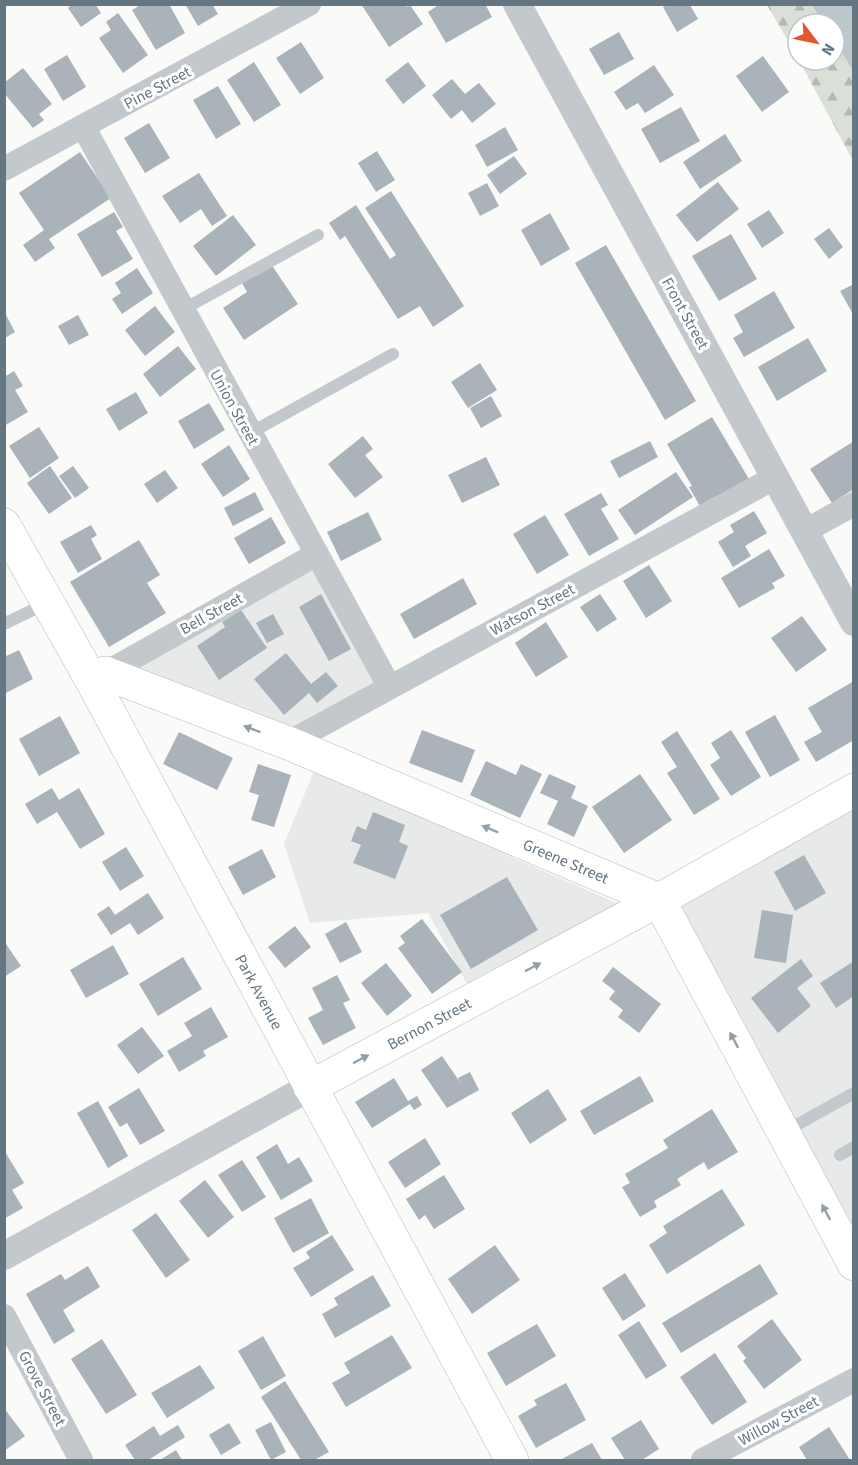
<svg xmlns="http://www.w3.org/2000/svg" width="858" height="1465" font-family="'Source Sans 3',sans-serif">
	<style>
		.built { fill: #e8e9e9 }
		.forest { fill: url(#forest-firs) }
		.water { fill: #bbc7cb }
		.building { fill: #aab3b9 }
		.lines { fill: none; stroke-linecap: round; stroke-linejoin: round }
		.secondary-casing { stroke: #b3babf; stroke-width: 34 }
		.primary-casing { stroke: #b5babe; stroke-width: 34 }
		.service { stroke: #c3c8cc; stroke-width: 12 }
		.minor { stroke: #c3c8cc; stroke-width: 24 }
		.tertiary { stroke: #c3c8cc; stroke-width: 28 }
		.secondary { stroke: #fff; stroke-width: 33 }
		.primary { stroke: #fff; stroke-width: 33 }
		.oneway { fill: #939fa8 }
		.labels { text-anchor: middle; stroke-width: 6; stroke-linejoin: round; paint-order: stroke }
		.street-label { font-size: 16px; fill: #657683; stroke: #fff }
	</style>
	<defs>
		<pattern id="forest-firs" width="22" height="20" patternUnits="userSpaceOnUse" patternTransform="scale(1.5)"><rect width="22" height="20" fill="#dadfd7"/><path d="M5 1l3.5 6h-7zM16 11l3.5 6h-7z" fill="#b4b9b4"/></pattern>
	</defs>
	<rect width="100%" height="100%" fill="#fafaf8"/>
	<path class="built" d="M319,549L394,688L291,751L105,681Z
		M314,771L624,906L471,991L428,913L310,923L284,844Z
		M853,781V1268L656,892Z"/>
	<path class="forest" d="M767,5H813L826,24H798V58Z
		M834,37L853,68V161L799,60H834Z"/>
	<path class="water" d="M812,5H853V70L834,40V24H824Z"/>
	<path class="building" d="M72,4H95L101,13L81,27L68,8Z
		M142,4H169L185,33L156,50L132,10Z
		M185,4H212L218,14L198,26Z
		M361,4H405L406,7L410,5L423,24L389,47Z
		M440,4H485L492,17L446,43L428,12Z
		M667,5H690L698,19L677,32L663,7Z
		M118,13L148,55L123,73L99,38L111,30L106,22Z
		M619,32L634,59L604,75L589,49Z
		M301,42L324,78L300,94L276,58Z
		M67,55L86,87L63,101L44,69Z
		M763,56L789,92L762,112L736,76Z
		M254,62L281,105L254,122L227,80Z
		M408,62L426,86L403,104L385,80Z
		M654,65L674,95L645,113L638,103L626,110L614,92Z
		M23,68L52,104L39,114L44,120L33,128L4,93V83Z
		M452,79L465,94L479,83L496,104L472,123L462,110L451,119L432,95Z
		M218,86L241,124L216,139L193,100Z
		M681,107L700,141L660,163L641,129Z
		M149,123L170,158L145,173L124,138Z
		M505,127L518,150L487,167L475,145Z
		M725,134L742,161L700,189L683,162Z
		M377,151L395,180L376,192L358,163Z
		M80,152L111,198L49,239L55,248L35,262L23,245L44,230L19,193Z
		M514,156L527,174L500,194L487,175Z
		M199,173L227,216L212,226L201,209L180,223L162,196Z
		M718,182L739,209L697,242L676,215Z
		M487,183L499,206L480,216L468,193Z
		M391,191L464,306L433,327L420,306L398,319L345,236L340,240L329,223L356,205L390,259L396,255L365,208Z
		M769,210L784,233L762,248L747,224Z
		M114,212L123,227L116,231L133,259L102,277L77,234Z
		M550,213L570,249L541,266L521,230Z
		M233,215L256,245L216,276L193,246Z
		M829,228L843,247L829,259L814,239Z
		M731,234L757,279L719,301L692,256Z
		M606,245L696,401L665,420L575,263Z
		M271,264L298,304L244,340L223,308L247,292L242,283Z
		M137,268L153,293L122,314L112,299L121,293L115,283Z
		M854,284V316L840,291Z
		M774,291L795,328L744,357L733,338L743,332L734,315Z
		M155,306L175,332L145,356L125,330Z
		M5,313L15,332L5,338Z
		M78,315L89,335L69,345L58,326Z
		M808,338L827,371L777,401L758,367Z
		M178,346L196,369L160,397L143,374Z
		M480,363L497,390L468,408L451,382Z
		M14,371L23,386L15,390L28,412L4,426V377Z
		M136,392L148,413L119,431L106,409Z
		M491,396L502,416L481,428L470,408Z
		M209,403L225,430L194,449L178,421Z
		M712,417L749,479L701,508L689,487L692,486L667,444Z
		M39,427L59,458L30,478L9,446Z
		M363,436L373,449L365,455L383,477L355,498L328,464Z
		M650,441L658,457L619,478L610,461Z
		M854,441V489L832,503L810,469Z
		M229,445L250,479L223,497L201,464Z
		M486,457L500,485L462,503L448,475Z
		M50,466L72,498L49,514L27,483Z
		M73,466L89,488L75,498L59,476Z
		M165,470L178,488L157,503L144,484Z
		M676,472L693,497L635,535L618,510Z
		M255,492L264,510L233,526L224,508Z
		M601,493L608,505L601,509L619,539L589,556L564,514Z
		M754,511L767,533L745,546L751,556L733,567L718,542L734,532L730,525Z
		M368,512L382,540L341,561L327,532Z
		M545,515L569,555L537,574L513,534Z
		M271,517L286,543L249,564L234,538Z
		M91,525L97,535L91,539L102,559L78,573L60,542Z
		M139,540L160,575L147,583L166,613L109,647L70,582Z
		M769,549L785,576L772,583L775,588L739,608L721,578Z
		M649,565L672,601L646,618L623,581Z
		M463,578L477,604L414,639L400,614Z
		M321,594L351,649L329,661L299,607Z
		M600,594L617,619L597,632L580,607Z
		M241,610L267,648L219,680L197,646L225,627L222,622Z
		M273,614L284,634L267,643L256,623Z
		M802,616L827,650L796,672L771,638Z
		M546,622L568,657L536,677L515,643Z
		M19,650L33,679L4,694V657Z
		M286,653L311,684L326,672L338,686L317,703L309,693L284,715L254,679Z
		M854,681V740L816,762L804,742L822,732L808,708Z
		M775,715L800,760L770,777L745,732Z
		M60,716L80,753L39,776L19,739Z
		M422,730L475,750L462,783L409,763Z
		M731,730L761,777L731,796L710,765L720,758L711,743Z
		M677,731L720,799L694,815L667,773L677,767L661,742Z
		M179,732L233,758L217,790L163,764Z
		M486,761L516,775L521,764L542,774L520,818L470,795Z
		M258,764L291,775L274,827L251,820L259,795L249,792Z
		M549,774L576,786L571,798L588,806L574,837L547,824L558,801L540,793Z
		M640,774L672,820L624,853L592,807Z
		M52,788L59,800L79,788L105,834L80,849L57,812L37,824L25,804Z
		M373,812L405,825L399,842L408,846L395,879L353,863L361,845L351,841L357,826L366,830Z
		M126,847L144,876L120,891L102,862Z
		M262,849L276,877L243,895L228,867Z
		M804,855L826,893L795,911L774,872Z
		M507,877L538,930L471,969L440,915Z
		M148,893L164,918L138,935L130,923L111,935L97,914L109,906L115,915Z
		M762,910L793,915L786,963L754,958Z
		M422,919L462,972L432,994L398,948L405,943L400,936Z
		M346,922L362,952L340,963L325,934Z
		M295,926L311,947L285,968L268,947Z
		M4,941L21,966L4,977Z
		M113,945L129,974L86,998L70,970Z
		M183,957L202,989L158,1016L139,984Z
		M801,959L813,976L797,988L811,1006L778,1033L751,998Z
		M854,961V996L836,1008L820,983Z
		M386,963L412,996L387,1016L361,983Z
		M613,967L661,1004L639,1033L618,1017L623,1010L609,999L615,991L602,981Z
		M337,975L350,1000L343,1003L356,1028L323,1045L308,1018L323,1010L312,988Z
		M211,1007L228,1037L203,1051L206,1056L179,1072L167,1051L192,1036L184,1023Z
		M142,1027L164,1056L138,1074L117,1045Z
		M442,1056L462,1085L458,1078L470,1072L479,1090L447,1108L421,1070Z
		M640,1076L654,1101L594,1135L580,1111Z
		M394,1078L408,1101L417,1096L422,1105L414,1110L410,1104L372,1128L355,1102Z
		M139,1088L165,1131L140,1145L127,1123L120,1127L108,1107Z
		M548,1089L567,1120L530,1144L511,1113Z
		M98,1101L128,1156L108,1168L77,1113Z
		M712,1109L738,1152L708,1170L704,1162L677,1179L681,1185L654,1201L657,1207L640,1217L622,1187L630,1183L625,1174L668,1148L663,1140Z
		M425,1138L441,1164L405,1188L388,1162Z
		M277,1144L288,1164L299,1157L313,1181L281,1200L256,1157Z
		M4,1150L24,1183L12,1190L23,1208L4,1219Z
		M242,1160L266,1197L242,1212L218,1175Z
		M444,1175L465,1209L434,1229L425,1215L419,1220L406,1199Z
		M205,1180L234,1217L208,1238L179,1201Z
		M722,1189L745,1225L667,1274L649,1245L667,1233L663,1226Z
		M311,1198L329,1233L293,1253L274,1218Z
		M156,1213L190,1260L166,1278L132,1230Z
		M332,1235L354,1270L311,1297L293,1268L310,1258L306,1252Z
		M495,1245L520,1280L472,1314L448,1279Z
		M760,1264L778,1294L681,1353L662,1323Z
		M88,1266L100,1287L63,1310L75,1331L54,1344L26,1294L61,1274L65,1280Z
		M625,1273L646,1306L623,1321L602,1288Z
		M373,1275L391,1306L335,1338L322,1314L338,1305L334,1298Z
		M772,1319L802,1360L764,1389L743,1361L746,1358L737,1346Z
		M639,1321L667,1366L646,1379L618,1335Z
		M537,1324L556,1356L506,1386L487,1353Z
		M392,1335L412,1368L346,1407L332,1383L350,1373L344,1363Z
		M263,1336L286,1376L261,1390L238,1351Z
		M102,1339L137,1395L106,1414L71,1359Z
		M715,1353L747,1402L712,1425L680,1377Z
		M200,1365L215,1388L167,1418L151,1393Z
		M285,1381L329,1452L314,1460H301L261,1397Z
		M566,1383L586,1420L536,1448L518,1416L537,1405L534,1400Z
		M4,1408L25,1436L4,1451Z
		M641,1420L659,1449L642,1460H625L611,1438Z
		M271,1422L286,1452L271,1460L255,1430Z
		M229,1423L241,1443L221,1455L209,1435Z
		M178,1425L185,1437L148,1460H135L125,1445L154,1426L160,1436Z
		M829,1427L850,1460H807L799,1447Z
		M592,1443L602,1460H560Z
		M176,1450L182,1460H160Z"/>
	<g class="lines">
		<g class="secondary-casing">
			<g id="secondary">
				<path id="s1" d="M105,673L288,743L659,900L854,1264"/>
				<path id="s2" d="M310,1087L659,900L854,790"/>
			</g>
		</g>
		<g class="primary-casing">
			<g id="primary">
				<path id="s3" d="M4,525L92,681L512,1460"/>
			</g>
		</g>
		<path class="service" d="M182,310L318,235
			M250,433L393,354
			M4,621L6,623L47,603
			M784,1132L854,1093
			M840,1155L854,1147"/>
		<path class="minor" d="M83,126L389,686
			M4,169L309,4
			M805,531L854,504
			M97,678L317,554
			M288,743L776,477
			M4,1316L81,1460
			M703,1460L854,1380"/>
		<path class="tertiary" d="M517,4L854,622
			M4,1256L310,1087"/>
		<use href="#secondary" class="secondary"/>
		<use href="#primary" class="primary"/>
	</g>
	<defs><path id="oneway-solid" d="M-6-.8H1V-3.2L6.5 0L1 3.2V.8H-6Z" transform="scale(1.5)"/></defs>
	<g class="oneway">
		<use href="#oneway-solid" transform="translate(252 729) rotate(-159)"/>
		<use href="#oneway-solid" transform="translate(490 829) rotate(-157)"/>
		<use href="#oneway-solid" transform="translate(533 967) rotate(-28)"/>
		<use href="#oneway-solid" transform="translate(734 1040) rotate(-118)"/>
		<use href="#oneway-solid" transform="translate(361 1059) rotate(-28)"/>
		<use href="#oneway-solid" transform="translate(826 1212) rotate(-118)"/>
	</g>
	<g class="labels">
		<g class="street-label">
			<text transform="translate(157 87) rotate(-28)" y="6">Pine Street</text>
			<text transform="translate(686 313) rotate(61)" y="6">Front Street</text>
			<text transform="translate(235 407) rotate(61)" y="6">Union Street</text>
			<text transform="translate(532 609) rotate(-28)" y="6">Watson Street</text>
			<text transform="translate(211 613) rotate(-29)" y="6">Bell Street</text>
			<text dy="6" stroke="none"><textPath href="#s1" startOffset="498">Greene Street</textPath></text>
			<text dy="6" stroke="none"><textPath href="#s3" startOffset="532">Park Avenue</textPath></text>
			<text dy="6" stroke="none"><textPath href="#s2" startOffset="135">Bernon Street</textPath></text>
			<text transform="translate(43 1388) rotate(62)" y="6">Grove Street</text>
			<text transform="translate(778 1420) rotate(-28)" y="6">Willow Street</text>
		</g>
	</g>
	<rect width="858" height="1465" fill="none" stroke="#657683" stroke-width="12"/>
	<g transform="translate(816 42) rotate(122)"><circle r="28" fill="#ffffff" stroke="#c1c8cd" stroke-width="1.5"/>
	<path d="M0-4.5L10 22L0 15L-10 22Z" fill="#e4572e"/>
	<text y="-9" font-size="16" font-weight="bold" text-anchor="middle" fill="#657683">N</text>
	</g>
</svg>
